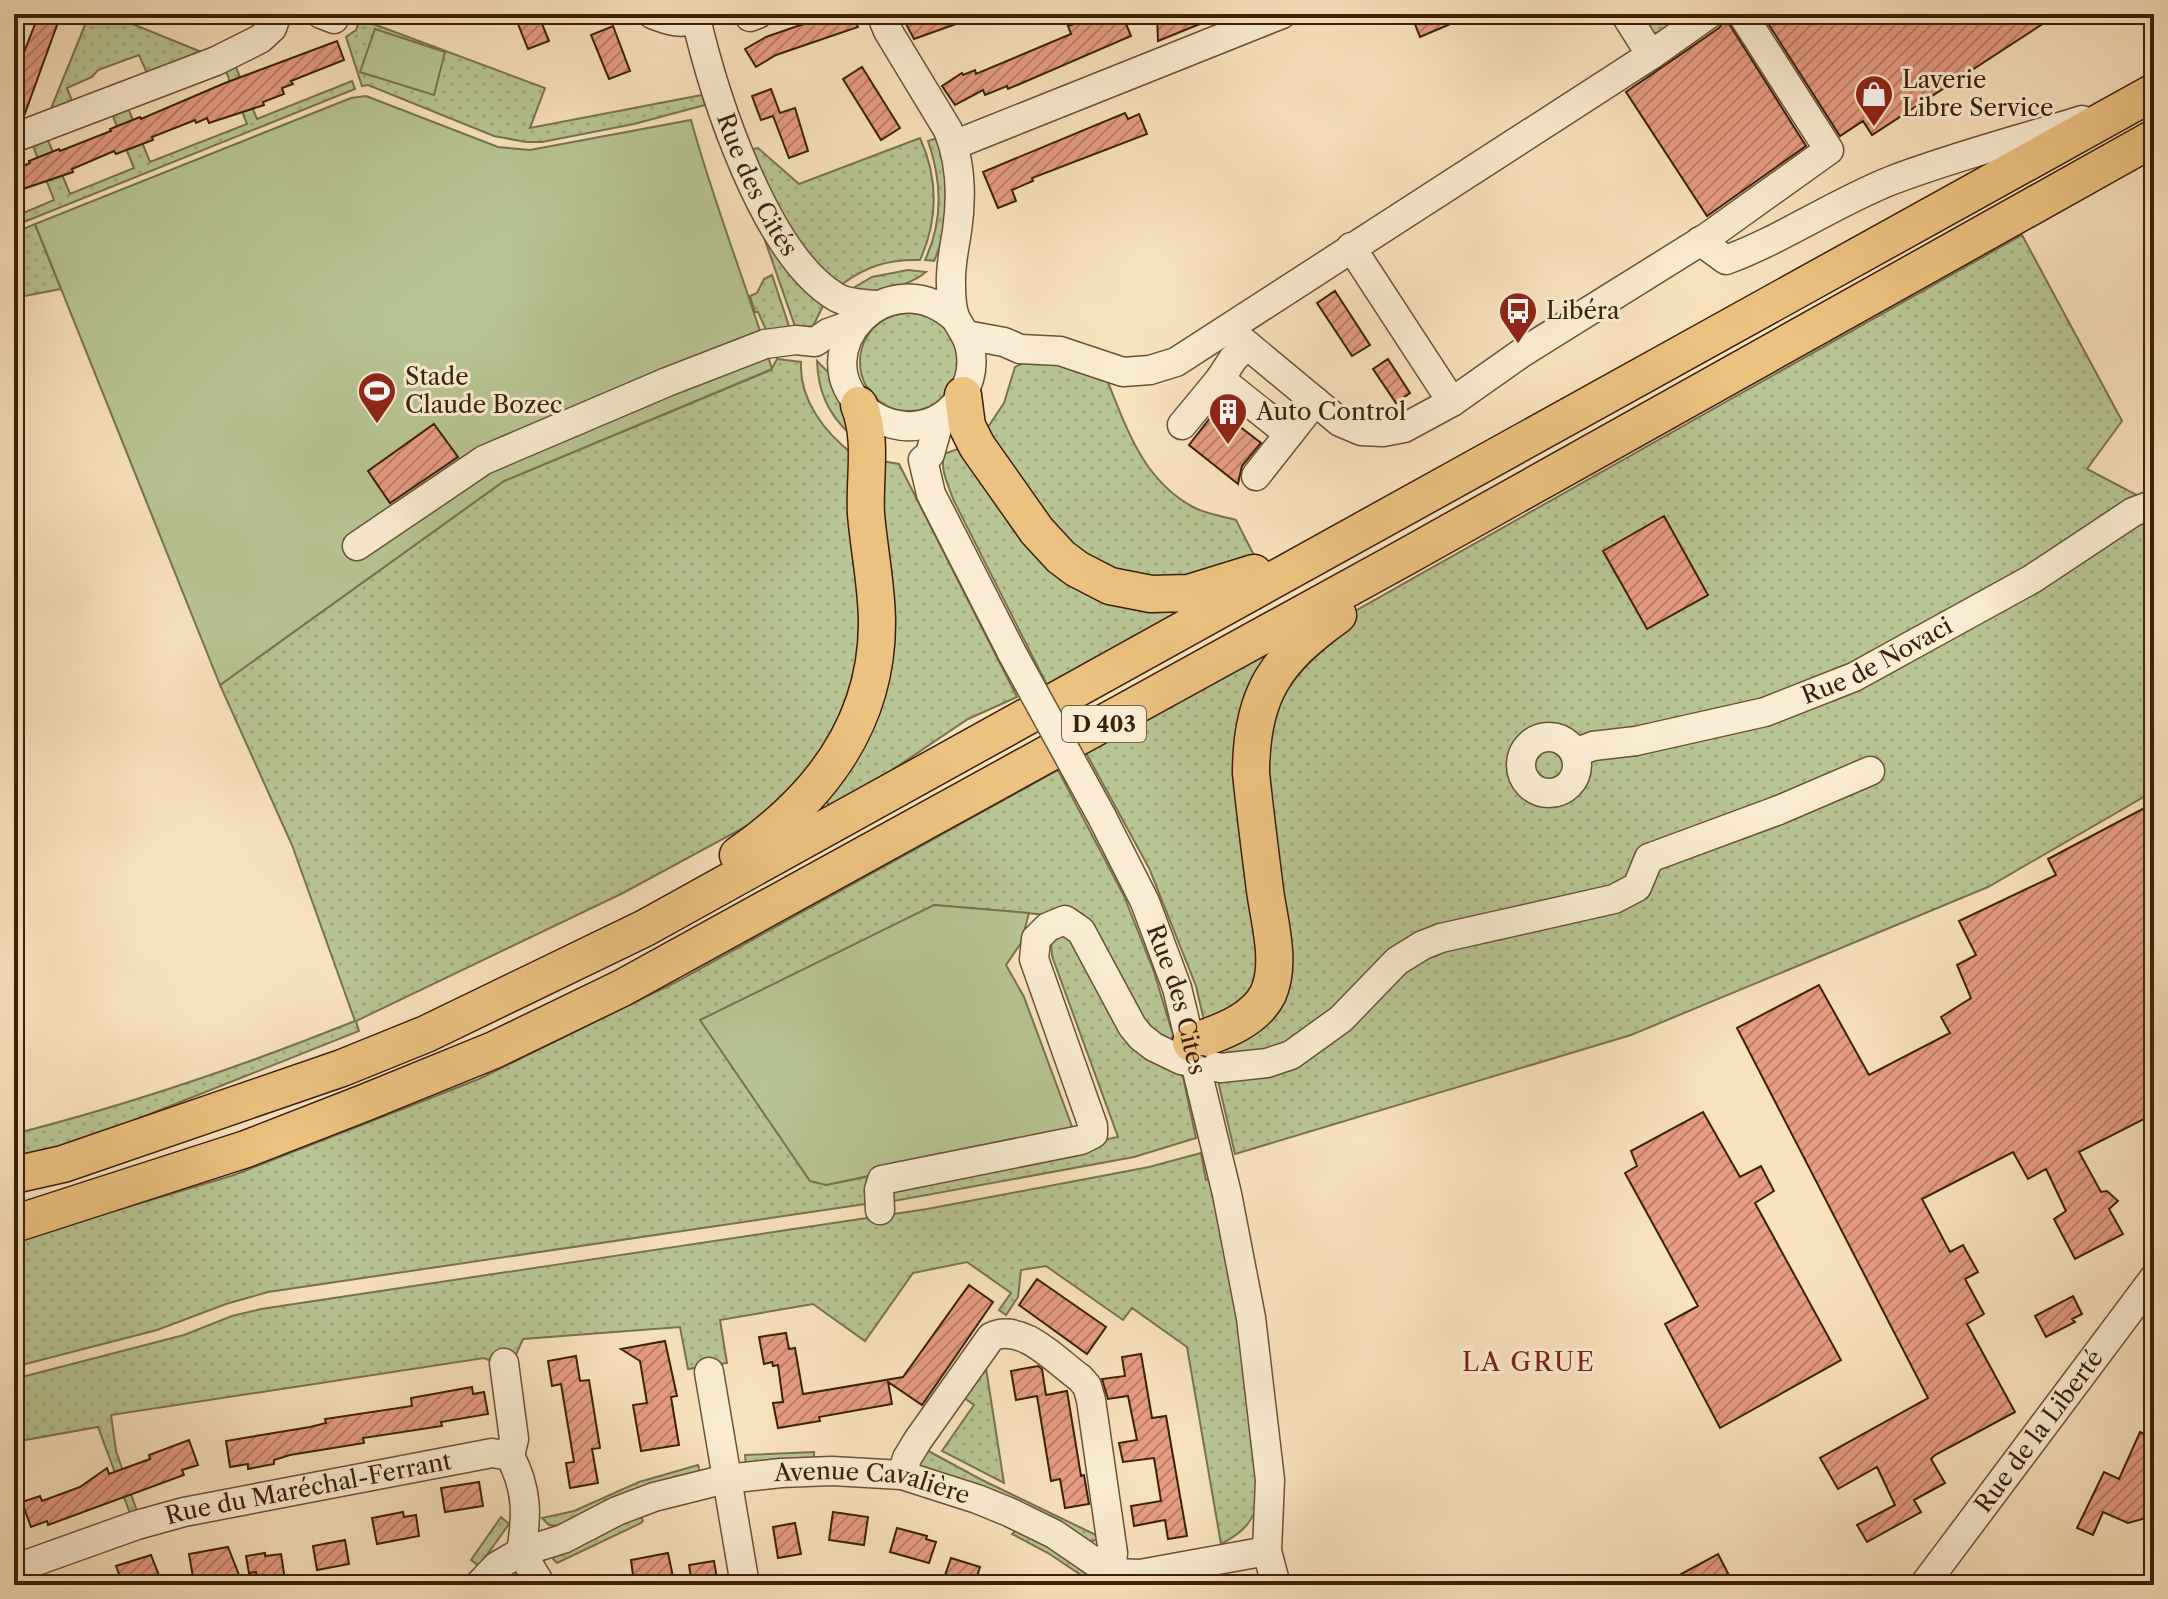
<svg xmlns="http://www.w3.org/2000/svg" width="2168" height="1599" font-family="'Libre Caslon Text',serif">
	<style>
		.grass { fill: url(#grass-dots); stroke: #7a724f; stroke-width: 2 }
		.green { fill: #b9c595; stroke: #7a724f; stroke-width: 2 }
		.building { fill: url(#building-hatch); stroke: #3a2009; stroke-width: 2 }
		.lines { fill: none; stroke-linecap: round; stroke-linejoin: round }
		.minor-casing { stroke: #6a5136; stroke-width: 31 }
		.major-casing { stroke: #3a2009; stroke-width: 39 }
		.minor { stroke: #fbedd5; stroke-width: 28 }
		.major { stroke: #ecc280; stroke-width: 36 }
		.minor-bridge-casing { stroke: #6a5136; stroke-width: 31; stroke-linecap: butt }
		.minor-bridge { stroke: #fbedd5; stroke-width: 28 }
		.labels { text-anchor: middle; stroke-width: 6; stroke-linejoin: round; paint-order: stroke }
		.shield { fill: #fbedd5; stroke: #745e46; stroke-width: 2 }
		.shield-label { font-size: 22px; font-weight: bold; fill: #3a2009 }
		.poi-label { font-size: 24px; fill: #3a2009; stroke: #fbedd5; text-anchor: start }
		.street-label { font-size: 24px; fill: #3a2009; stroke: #fbedd5 }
		.neighbourhood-label { font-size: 26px; letter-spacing: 2px; fill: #7a1f14; stroke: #fbedd5 }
	</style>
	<defs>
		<pattern id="grass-dots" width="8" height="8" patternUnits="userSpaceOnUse" patternTransform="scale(2)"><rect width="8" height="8" fill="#b9c595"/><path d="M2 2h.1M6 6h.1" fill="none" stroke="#a0a97f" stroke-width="1.8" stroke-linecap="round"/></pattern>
		<pattern id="building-hatch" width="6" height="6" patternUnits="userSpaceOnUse" patternTransform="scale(2)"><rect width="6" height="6" fill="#e89c84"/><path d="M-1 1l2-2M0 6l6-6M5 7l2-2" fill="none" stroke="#bd7f6a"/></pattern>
	</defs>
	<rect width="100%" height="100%" fill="#f9e3bf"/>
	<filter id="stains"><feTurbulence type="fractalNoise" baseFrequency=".0025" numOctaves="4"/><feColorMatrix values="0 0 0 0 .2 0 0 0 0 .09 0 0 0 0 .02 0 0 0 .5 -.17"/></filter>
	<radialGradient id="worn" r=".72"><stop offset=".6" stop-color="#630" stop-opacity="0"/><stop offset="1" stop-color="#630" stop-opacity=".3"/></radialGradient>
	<path class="grass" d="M58,14H108L204,53L147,73L139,55L98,70L92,77L67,88L74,106L48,116L85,25Z
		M1635,14H1692L1667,32L1653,33Z
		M360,19L545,88L530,128L702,95L705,105L634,124L542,142H526L494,136L368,85L362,86L346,37L356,30Z
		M235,65L257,119L352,81L355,89L14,226V217L54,200L33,146L48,140L70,194L134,168L112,114L128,108L150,162L247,124L225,69Z
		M939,137C951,181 953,218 934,261L925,260C943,222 942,181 928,141Z
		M920,138C938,178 938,220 920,260C889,259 866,266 841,285C797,252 771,201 753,149L758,148L799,184Z
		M754,209L826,300L813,326L796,329Z
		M35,224L61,289L14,298V233Z
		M2022,235L2122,421L2087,469L2154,504V791L1988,887L1631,1035L1235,1154L1196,986L1149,868L1086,753L1263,653L1266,657L1346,616Z
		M908,270L926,272C908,287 885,288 862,296L850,290L872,277Z
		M772,275L790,329L768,334L758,312H755L750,296L757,293L764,279Z
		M860 362a49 49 0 1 1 98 0a49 49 0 1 1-98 0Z
		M777,359L801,362C799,400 825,433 854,455L863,601L856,682L822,759L767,815L623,893L356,1021L359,1031L135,1120L107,1136L14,1164V1134C131,1104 243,1066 355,1021L292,845L220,685L504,481L771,370Z
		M817,361L831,375L853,418L850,434C828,414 818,391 817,361Z
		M1023,363H1052L1107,380C1127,429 1143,480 1193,507C1206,514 1222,516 1236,520L1256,559L1232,571L1152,583L1080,560L984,433L1004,403L1015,367Z
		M963,447L1030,534L1193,609L1047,685L953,499C948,484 940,470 944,454Z
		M876,460L899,464L1017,697L968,719L831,811L824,795L847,764Z
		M1058,770L1124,896L1154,972L1173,1035L1171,1041L1153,1038L1083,914L1071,911L1049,915L934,905L826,1185L871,1176L874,1192L865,1204L268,1292L226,1304L157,1330L14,1367V1241L234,1175L479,1079L678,981Z
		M1066,931L1183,1077L1196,1138L1134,1157L894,1201L888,1193L895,1182L1118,1137L1052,956L1051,940Z
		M1201,1153L1206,1180L1211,1179C1226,1251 1238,1323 1249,1396C1253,1423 1265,1485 1255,1511C1249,1527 1236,1536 1221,1544L1187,1347L1132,1308L1123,1320L1046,1266L1021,1270L1018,1297L1006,1315L999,1310L1011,1293L967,1262L913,1273L865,1341L813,1304L720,1320L727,1363L688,1369L680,1327L523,1339L514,1359L493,1362L484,1358L111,1415L116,1451L138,1514L131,1516L98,1427L14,1442V1379L184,1335L232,1316L261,1309L927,1209L1149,1167Z
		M985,1362L1004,1483L942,1451L974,1405L959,1394Z
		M921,1447L980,1479L1098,1536L1096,1540L1086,1543L921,1470L918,1463Z
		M814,1452V1459L746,1465L745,1455Z
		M698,1465L701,1476L561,1526L549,1525L542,1518L574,1511L639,1482Z
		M640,1515L643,1521L641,1523L557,1563L553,1559L556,1555Z
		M501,1517L509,1524L479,1566L471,1560Z
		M1019,1528L1093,1576L1090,1581L1048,1553L1012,1534Z"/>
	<path class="green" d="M375,29L445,52L434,95L360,72Z
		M366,96L498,147L530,150L691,120C714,204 747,286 772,369L504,481L220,685L35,224L351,98Z
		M934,905L1029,913L1021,943L1006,965L1024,997L1074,1132L826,1185L810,1181L700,1020Z"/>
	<path class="building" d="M39,14H61L24,116L14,120V63L19,65Z
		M514,14H538L549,41L528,49Z
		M832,14H852L858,27L776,55L756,67L745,49L766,37Z
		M915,14H980L981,15L914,39L904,20Z
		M1107,14H1122L1131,36L1008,89L1007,86L985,95L983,90L955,105L942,86L962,73L963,75L975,70L976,74L1071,34L1068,26Z
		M1157,14H1222V15L1158,41Z
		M1411,14H1474L1420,37Z
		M1762,14H2058L1872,135L1863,121L1840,136Z
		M1726,19L1806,146L1707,216L1626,92L1719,28Z
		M613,26L630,71L609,79L591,35Z
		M337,41L344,60L291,81L293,84L282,88L284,94L263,102L264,105L209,123L207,118L196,123L195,120L152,137L153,140L116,154L114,151L72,169L73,172L14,192V170L30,163L29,161L59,149L60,151L111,131L110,129L140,117L141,119L225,83Z
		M862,67L900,128L881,140L843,79Z
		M771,89L780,113L795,108L808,151L789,158L773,116L761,120L752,96Z
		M1125,113L1128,119L1139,114L1147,134L1032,178L1033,181L1012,190L1016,201L998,208L983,172Z
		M1335,291L1370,345L1352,356L1317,303Z
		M1388,359L1410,393L1396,403L1373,369Z
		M1217,409L1261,443L1242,466L1238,484L1189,445Z
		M434,424L458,457L390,503L368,471Z
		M1664,516L1708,595L1647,629L1603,551Z
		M2154,803V1114L2079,1152L2101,1192L2107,1191L2118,1201L2109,1209L2123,1234L2075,1259L2054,1219L2066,1211L2046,1169L2028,1179L2013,1152L1922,1199L1950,1252L1963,1245L1978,1272L1965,1279L1984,1314L1967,1324L2015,1412L1935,1455L1931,1459L1945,1483L1914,1500L1921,1512L1867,1542L1857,1525L1895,1505L1877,1467L1838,1489L1820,1458L1928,1398L1737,1028L1819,985L1869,1075L1950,1033L1941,1017L1971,998L1957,965L1976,955L1959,921L2056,875L2048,859Z
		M1703,1112L1740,1177L1761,1166L1774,1191L1755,1203L1841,1360L1720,1428L1665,1324L1698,1306L1625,1173L1637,1166L1631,1151Z
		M1037,1279L1106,1327L1087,1354L1019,1305Z
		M969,1285L993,1302L922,1405L888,1382L892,1404L819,1417L820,1421L778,1428L773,1403L783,1402L778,1365L773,1366L772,1362L764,1364L759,1337L786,1333L789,1349L795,1348L803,1394L903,1377Z
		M2073,1296L2082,1314L2072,1319L2075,1322L2046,1337L2035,1316Z
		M665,1341L677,1396L671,1397L679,1445L641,1451L633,1405L647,1403L640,1361L621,1349Z
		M1141,1354L1152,1418L1166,1416L1187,1536L1168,1539L1165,1520L1134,1526L1131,1506L1161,1501L1154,1458L1123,1462L1119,1443L1137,1440L1128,1396L1108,1399L1102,1379L1125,1376L1122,1357Z
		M576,1356L580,1381L589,1380L600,1448L592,1449L598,1483L570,1488L566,1463L574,1462L561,1384L552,1386L548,1361Z
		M1038,1366L1042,1369L1046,1395L1067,1391L1081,1476L1084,1475L1089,1504L1065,1508L1060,1479L1051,1481L1037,1396L1016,1400L1011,1371Z
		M472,1387L473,1394L484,1392L488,1414L441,1422L442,1426L363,1438L364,1443L290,1455L274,1460V1464L248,1469V1464L230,1467L226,1441L310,1427L326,1423L325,1419L412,1406L411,1398Z
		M2140,1432L2154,1439V1516L2128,1523L2103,1512L2093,1535L2077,1528L2104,1472L2119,1479Z
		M189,1440L198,1465L182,1470L184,1475L48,1525L47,1521L31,1527L22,1502L40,1496L42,1501L80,1487L107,1468L109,1474L150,1459L149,1455Z
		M479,1482L483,1506L445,1512L441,1488Z
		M403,1512L404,1517L416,1515L419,1536L377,1544L372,1518Z
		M833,1512L868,1517L864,1545L829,1540Z
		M795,1523L801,1554L778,1558L773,1527Z
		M897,1528L927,1536L926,1539L936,1542L929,1563L890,1552Z
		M345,1540L349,1564L317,1570L313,1546Z
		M228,1547L239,1575L194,1583L189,1554Z
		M265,1553V1556L281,1554L285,1580L258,1584L256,1572L249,1573L246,1556Z
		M668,1553L673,1577L634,1583L631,1560Z
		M1718,1554L1734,1585H1661Z
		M151,1555L160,1578L141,1585H123L116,1566Z
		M951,1558L980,1567L974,1585H954L943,1581Z
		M714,1561L718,1585H692L689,1565Z"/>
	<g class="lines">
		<g class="minor-casing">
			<g id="minor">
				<path d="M321,14L334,19"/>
				<path d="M652,14C667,20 680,25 696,19"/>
				<path id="s1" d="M695,14C713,93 764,254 836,297C848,304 865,304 878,305"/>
				<path d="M881,14L888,31L948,130C961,162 962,197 957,231C954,250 950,267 951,285C951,296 952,312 957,321C962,330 968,337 970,348C977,381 957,415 925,424C903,430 880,423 863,408C802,351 888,257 956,319"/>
				<path d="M1625,14L1651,55"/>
				<path d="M750,17L758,14"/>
				<path d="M14,138L216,61L260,39L272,28L277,14"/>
				<path d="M954,145L1282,14"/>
				<path d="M1700,241L1726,260C1783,239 1833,204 1890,181C1952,157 2019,140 2082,120"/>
				<path d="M1351,247L1452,402"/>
				<path d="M1228,329L1340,422L1361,431L1383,432L1404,428L1452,402L1523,352L1706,238L1829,150L1742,14"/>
				<path d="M966,335L1004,342L1020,349L1060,351L1123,372L1150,370L1176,362L1651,55L1709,14"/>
				<path d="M1220,379L1289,434"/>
				<path d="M940,418L930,454L923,460L931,494L1012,653"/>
				<path d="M1182,425L1220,379L1233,359L1247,345"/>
				<path d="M1256,476L1315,401"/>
				<path d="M357,546L484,460L667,382L765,344L796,340L815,342L828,333L856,323"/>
				<circle cx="1549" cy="765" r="28"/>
				<path id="s2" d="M1575,753L1593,746L1636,741L1765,712L1854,677L2032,579L2133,512L2154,504"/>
				<path id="s3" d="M1102,817L1145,902L1177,988L1227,1194L1251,1318L1270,1480L1267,1551L1276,1585"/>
				<path d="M880,1210L879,1190L882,1180L1081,1140L1093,1134V1126L1034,959L1036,939L1048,927L1065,920L1081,931L1132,1026L1141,1037L1154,1047L1181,1060L1221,1068L1267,1063L1291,1055L1341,1019L1397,961L1423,945L1441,938L1614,899L1637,887L1649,858L1779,810L1870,771"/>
				<path d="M504,1363L514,1439L510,1456"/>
				<path d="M709,1372L745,1585"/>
				<path d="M902,1475L907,1458L918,1440L991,1337C1022,1322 1056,1361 1080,1378L1087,1386L1091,1400L1113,1553L1111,1573"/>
				<path id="s4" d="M14,1569L137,1525L184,1512L492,1453L510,1456C528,1490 527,1516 521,1552L541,1585"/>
				<path id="s5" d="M479,1585L497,1566L521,1552L563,1539L617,1511L654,1497L726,1479L781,1473L832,1471L902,1475L977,1499L1009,1512L1054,1534L1111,1573L1140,1574L1267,1551"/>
				<path id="s6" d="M1924,1585L2154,1278"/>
			</g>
		</g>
		<g class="major-casing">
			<path id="major" d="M963,395L967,426L977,446L1037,531L1061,557L1077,569L1110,586L1151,594L1189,593L1254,573
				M738,855C818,800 877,725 877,623C877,587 869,550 866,514C864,477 873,440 859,405
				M1191,1043C1218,1033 1254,1022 1268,994C1282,963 1269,921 1265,890C1260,851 1255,812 1251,773C1251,694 1276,659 1338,615
				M14,1175L63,1164L342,1068L426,1034L645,928L2154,92
				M14,1224L246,1149L364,1103L494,1050L622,988L1409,555L2154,138"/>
		</g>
		<use href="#minor" class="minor"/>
		<use href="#major" class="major"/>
		<g class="minor-bridge-casing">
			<path id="minor-bridge" d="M1012,653L1102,817"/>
		</g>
		<use href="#minor-bridge" class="minor-bridge"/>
	</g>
	<defs>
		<g id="shop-pin" transform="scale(2)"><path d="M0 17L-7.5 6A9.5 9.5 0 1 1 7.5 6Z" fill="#8f2418" stroke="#fbedd5"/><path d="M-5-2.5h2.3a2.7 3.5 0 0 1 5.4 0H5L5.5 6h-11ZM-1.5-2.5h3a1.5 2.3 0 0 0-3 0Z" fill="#fff"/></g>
		<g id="bus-pin" transform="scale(2)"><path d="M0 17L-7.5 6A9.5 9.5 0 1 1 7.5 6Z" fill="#8f2418" stroke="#fbedd5"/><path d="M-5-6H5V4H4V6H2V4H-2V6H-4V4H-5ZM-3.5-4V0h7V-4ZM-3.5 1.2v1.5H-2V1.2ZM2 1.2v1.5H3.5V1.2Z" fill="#fff"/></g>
		<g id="stadium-pin" transform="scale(2)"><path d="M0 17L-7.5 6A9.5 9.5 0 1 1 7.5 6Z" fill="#8f2418" stroke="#fbedd5"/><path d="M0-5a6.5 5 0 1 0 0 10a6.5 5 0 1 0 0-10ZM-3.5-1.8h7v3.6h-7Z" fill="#fff"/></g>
		<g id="building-pin" transform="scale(2)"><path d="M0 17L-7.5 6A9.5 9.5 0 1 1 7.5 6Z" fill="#8f2418" stroke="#fbedd5"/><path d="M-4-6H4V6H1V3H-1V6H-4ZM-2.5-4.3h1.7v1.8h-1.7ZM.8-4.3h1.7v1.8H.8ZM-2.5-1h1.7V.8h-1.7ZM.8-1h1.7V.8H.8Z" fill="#fff"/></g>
	</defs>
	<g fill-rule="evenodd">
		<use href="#shop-pin" x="1874" y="94"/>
		<use href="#bus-pin" x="1518" y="311"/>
		<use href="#stadium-pin" x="377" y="391"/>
		<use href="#building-pin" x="1228" y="412"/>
	</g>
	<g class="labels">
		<rect class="shield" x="1062" y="706" width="84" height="36" rx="6"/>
		<g class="shield-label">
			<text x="1104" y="732">D 403</text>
		</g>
		<g class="poi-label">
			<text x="1902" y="88">Laverie<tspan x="1902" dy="28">Libre Service</tspan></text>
			<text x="1546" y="319">Libéra</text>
			<text x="405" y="385">Stade<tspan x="405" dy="28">Claude Bozec</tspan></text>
			<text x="1256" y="420">Auto Control</text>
		</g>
		<g class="street-label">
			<text dy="8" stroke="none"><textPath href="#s1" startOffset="182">Rue des Cités</textPath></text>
			<text dy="8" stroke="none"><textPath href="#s2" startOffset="318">Rue de Novaci</textPath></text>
			<text dy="8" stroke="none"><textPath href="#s3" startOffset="198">Rue des Cités</textPath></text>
			<text dy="8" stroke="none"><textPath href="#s6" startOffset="192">Rue de la Liberté</textPath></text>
			<text dy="8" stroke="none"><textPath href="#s5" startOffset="420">Avenue Cavalière</textPath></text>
			<text dy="8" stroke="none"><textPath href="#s4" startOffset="306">Rue du Maréchal-Ferrant</textPath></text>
		</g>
		<g class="neighbourhood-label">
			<text x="1529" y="1371">LA GRUE</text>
		</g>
	</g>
	<rect width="2168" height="1599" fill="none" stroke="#f9e3bf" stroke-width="48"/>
	<rect x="16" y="16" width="2136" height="1567" fill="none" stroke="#3a2009" stroke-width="4"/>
	<rect x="24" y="24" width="2120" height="1551" fill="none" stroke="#3a2009" stroke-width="2"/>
	<rect width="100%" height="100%" filter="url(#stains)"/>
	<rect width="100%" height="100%" fill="url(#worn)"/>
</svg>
